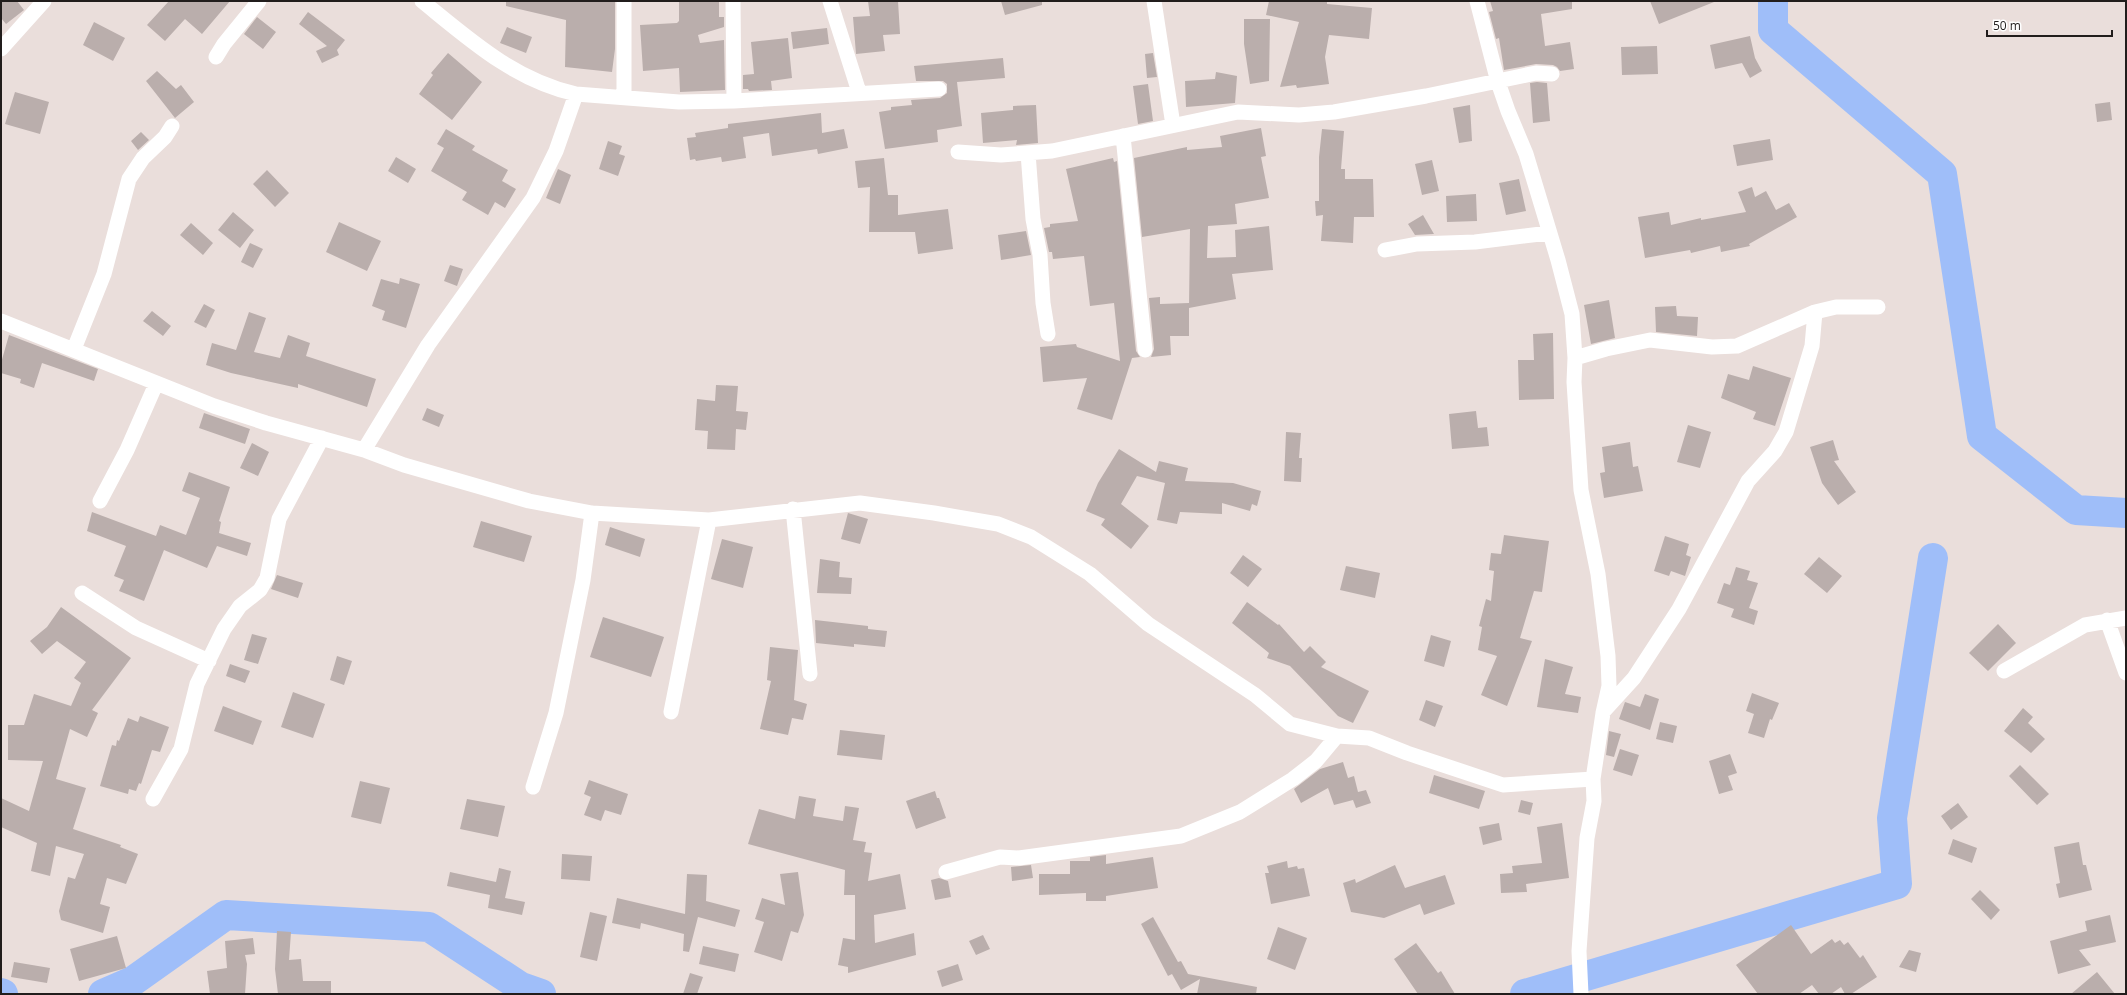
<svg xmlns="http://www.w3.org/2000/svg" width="2127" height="995" font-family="'Open Sans',sans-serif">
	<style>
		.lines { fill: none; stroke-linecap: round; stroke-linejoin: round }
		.river { stroke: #9fbef9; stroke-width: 30 }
		.building { fill: #baaeac }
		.minor { stroke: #fff; stroke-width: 15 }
	</style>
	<rect width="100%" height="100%" fill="#eadedb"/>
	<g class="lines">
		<path class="river" d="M1773,1V30L1942,174L1982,436L2076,510L2126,513
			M1,993L3,994
			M103,994L133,981L226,915L429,927L521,987L541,994
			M1525,994L1897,884L1892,818L1933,558"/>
	</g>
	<path class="building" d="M1,1H17L24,10L6,24L1,18Z
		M169,1H230L202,34L185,19L165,41L147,25Z
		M506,1H615V49L612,72L565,67L566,20L506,6Z
		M679,1H719V17H724V27L698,35L700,43L724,40L725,90L680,92L679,68L643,71L640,25L677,23L679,21Z
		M868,1H898L900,34L883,35L885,51L856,54L853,17L870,16Z
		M1001,1H1042V5L1005,15Z
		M1269,1H1327V4L1372,8L1369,39L1329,35L1325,57L1329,84L1297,88L1296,85L1280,87L1299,22L1266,15Z
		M1490,1H1572V9L1541,14L1545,46L1570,42L1574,69L1560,71L1557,67L1553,65L1536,64L1504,70L1499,38L1496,39L1489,12L1493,11Z
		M1650,1H1714V2L1659,24Z
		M308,12L345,40L337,50L339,55L322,63L316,51L327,46L299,24Z
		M257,17L276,32L263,49L244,34Z
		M1244,19H1270L1269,81L1250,84L1244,44Z
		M94,22L125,38L113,61L83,45Z
		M507,27L532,37L526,53L500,43Z
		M827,28L829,44L793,49L791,32Z
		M1750,36L1755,58L1762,71L1750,78L1742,63L1715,69L1710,45Z
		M788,38L792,78L771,81L772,90L749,91L748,89H743V75L754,74L751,42Z
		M1657,46L1658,74L1622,75L1621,47Z
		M448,53L482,82L452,120L419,94L433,75L431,73Z
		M1153,53L1157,77L1147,78L1145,54Z
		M1003,58L1005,78L957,82L962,126L937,130L938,142L885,149L879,112L891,110V107L912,105L911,100L940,98L947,93V84L943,81H916L914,66Z
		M157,71L176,89L181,85L194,102L175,118L146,81Z
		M1216,72L1237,76L1235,103L1186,107L1185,81L1215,79Z
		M1537,82L1547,83L1550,121L1533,123L1530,83Z
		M1148,84L1153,121L1138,124L1133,86Z
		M15,92L49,102L40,134L5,124Z
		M2110,102L2112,120L2097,122L2095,104Z
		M1036,105L1038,143L1016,145L1017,140L983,143L981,113L1013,110V106Z
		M1470,105L1472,141L1459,143L1453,108Z
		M821,113L822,133L844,129L848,148L818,154L817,149L772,156L769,133L743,137L746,158L722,162L721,157L696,161L695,159L690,160L687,138L696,137L695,133L728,128V124Z
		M1261,128L1266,156L1261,157L1269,198L1235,204L1237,224L1208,226L1207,258L1236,257L1235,230L1269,226L1273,270L1232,274L1236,299L1189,308L1190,229L1142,237L1134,158L1187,147V150L1222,147L1220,136Z
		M446,129L475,146L472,150L508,170L502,181L516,189L505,208L495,202L488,215L462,200L467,192L431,171L444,148L437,144Z
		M1322,129L1344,131L1341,169H1345V179H1373L1374,217H1354L1353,243L1321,241L1323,215L1316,216L1315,201H1319V157Z
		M141,132L149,140L138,150L131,141Z
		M1770,139L1773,160L1737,166L1733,145Z
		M608,141L622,146L619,154L625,156L618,176L599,169Z
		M396,157L416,169L408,183L388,171Z
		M884,158L888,195H898V215L948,209L953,249L918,254L915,232H869L870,187L858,188L855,161Z
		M1113,158L1114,162L1117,161L1136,351L1140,357L1132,358L1112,420L1077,409L1087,378L1043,382L1040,347L1076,344L1077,347L1120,361L1114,303L1090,306L1084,256L1053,259L1052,252H1049L1044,228L1050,227V224L1078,221L1066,169Z
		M1432,160L1439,191L1422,195L1415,164Z
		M558,169L571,175L560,204L546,198Z
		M267,170L289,193L275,207L253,184Z
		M1519,179L1526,211L1506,215L1499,183Z
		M1752,187L1755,197L1766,191L1776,210L1789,203L1797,217L1749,244L1750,246L1721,252L1720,246L1691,253L1690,250L1645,258L1638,217L1669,212L1671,225L1701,218V220L1746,212L1738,192Z
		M1476,194L1477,221L1447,222L1446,196Z
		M233,212L254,230L240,248L218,230Z
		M1423,215L1434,234H1433L1415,235L1408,224Z
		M339,222L381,241L367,271L326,252Z
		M191,223L213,243L203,255L180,235Z
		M1026,231L1031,255L1001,260L998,235Z
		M250,243L263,249L253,268L241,262Z
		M450,265L463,269L457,286L444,281Z
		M400,278L420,284L406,328L382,320L385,311L372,306L381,279L399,284Z
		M1160,297V304L1189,303V336H1170L1171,355L1151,357L1154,349L1149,298Z
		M1609,300L1615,338L1591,344L1584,305Z
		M204,304L215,310L206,328L194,322Z
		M1676,306L1677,316L1698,317L1697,336L1656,332L1655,307Z
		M152,311L171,326L163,336L143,321Z
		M249,312L266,318L254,352L280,358L288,335L310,343L306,356L376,379L367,407L298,384V388L231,373L206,365L212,343L236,350Z
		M1553,333L1554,399L1519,400L1518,360H1534L1533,334Z
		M9,335L98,369L94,381L42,363L34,388L20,383L21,379L1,373V363Z
		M1753,366L1791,378L1775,426L1753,419L1756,412L1721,398L1728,374L1749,380Z
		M716,385L738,386L736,411L748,412L746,430L736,429L735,450L707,449L708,431L695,430L697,399L715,401Z
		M427,408L444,415L439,427L422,420Z
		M1476,411L1478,428L1487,427L1489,446L1452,449L1449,414Z
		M204,413L250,429L245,444L199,428Z
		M1688,425L1711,432L1700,468L1677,462Z
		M1286,432L1301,433L1299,458H1302L1301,482L1284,481Z
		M1833,440L1839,460L1834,461L1856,492L1838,505L1822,483L1810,447Z
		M1630,442L1633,467L1638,466L1643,491L1604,498L1600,473L1605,472L1602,447Z
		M252,443L269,452L258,476L240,468Z
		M1119,449L1156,472L1159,461L1188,468L1185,481L1233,483L1261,491L1257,506L1252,504L1250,511L1222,503V514L1180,512L1177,524L1157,520L1165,483L1137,476L1121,504L1149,526L1131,549L1101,525L1105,519L1086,511L1098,483Z
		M189,472L230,487L219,521L221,522L219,533L251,543L247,556L217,546L207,568L164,550L144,601L119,591L124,580L114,576L126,546L87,531L92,512L156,536L160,525L186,535L200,498L182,491Z
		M848,513L868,519L860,544L841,539Z
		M481,521L532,536L524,562L473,547Z
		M610,527L645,539L640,557L605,545Z
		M1504,535L1549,541L1542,592L1534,591L1520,638L1532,641L1507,706L1481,695L1497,656L1478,650L1482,627L1479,626L1486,599L1491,601L1494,571L1489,570L1491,553L1501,554Z
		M1665,536L1689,544L1686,555L1691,557L1685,576L1671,571L1669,576L1654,571Z
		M722,539L753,547L743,588L711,579Z
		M1243,555L1262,569L1248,587L1230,573Z
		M1819,557L1842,576L1827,593L1804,574Z
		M820,559L840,562L839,577L852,578L851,594L817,593Z
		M1346,566L1380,573L1375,598L1340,590Z
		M1736,567L1750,571L1747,580L1758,583L1749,608L1758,611L1754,625L1731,617L1734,609L1717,603L1724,583L1730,585Z
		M277,575L303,583L298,598L271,589Z
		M1247,602L1278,625L1279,624L1304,652L1310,646L1326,662L1321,667L1369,691L1353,723L1338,716L1290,666L1267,658L1269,653L1232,623Z
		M61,607L131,658L92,710L98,713L87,737L70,729L56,779L86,788L73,829L121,845L120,847L138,854L126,884L107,878L100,904L110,907L103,933L61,920L59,911L68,877L75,879L84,854L56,846L50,876L31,871L37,843L1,827V798L29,811L43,761L8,760V725H24L34,694L71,706L81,683L74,678L86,662L57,641L42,654L30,641L47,627Z
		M603,617L664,637L651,677L590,657Z
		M815,620L868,626V629L887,631L885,647L854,644V647L816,643Z
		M1998,624L2016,643L1988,671L1969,653Z
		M252,634L267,638L258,664L244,660Z
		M1431,635L1451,641L1444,667L1424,661Z
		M770,647L798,650L794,700L807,704L803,720L792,718L788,735L760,729L771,681L767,680Z
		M337,656L352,661L344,685L330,680Z
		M1545,659L1573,667L1565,694L1581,697L1578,713L1537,707Z
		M230,664L250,671L245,683L226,676Z
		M293,692L325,704L313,738L281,727Z
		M1752,693L1779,703L1772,720L1770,719L1764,738L1748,733L1754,714L1746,711Z
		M1645,694L1659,699L1650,730L1619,719L1625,702L1640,707Z
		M1426,700L1443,706L1435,727L1419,720Z
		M223,706L262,721L253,745L214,731Z
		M2023,708L2033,717L2028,723L2045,739L2031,753L2004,731Z
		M140,716L169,727L160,752L152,750L141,784L139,783L136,791L129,789L128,794L100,786L112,745L116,746L117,740L119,741L128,718L138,722Z
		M1660,722L1677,726L1673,743L1656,739Z
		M840,730L885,735L882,760L837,755Z
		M1609,731L1621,734L1614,757L1606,755Z
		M1620,749L1639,755L1632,776L1613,770Z
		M1730,754L1737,773L1728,776L1733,790L1719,794L1709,761Z
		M1343,762L1348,778L1354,776L1358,792L1366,790L1371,803L1356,808L1353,800L1334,805L1328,788L1301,803L1294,789L1320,769Z
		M2020,765L2049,794L2037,805L2009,776Z
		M1434,775L1485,791L1479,809L1429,793Z
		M589,780L628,794L621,815L605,810L601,821L584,815L591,797L584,794Z
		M360,781L390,788L381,824L351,817Z
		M935,791L937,798H939L946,818L916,829L906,801Z
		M799,796L816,799L813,816L843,821L845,806L859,808L853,840L866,842L864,852L872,853L868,881L900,874L906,909L874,915L875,943L914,933L916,955L848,973V967L838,965L843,938L855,940V895H844L845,870L748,844L759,809L795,819Z
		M467,799L505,806L498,837L460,829Z
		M1521,800L1533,803L1530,815L1518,812Z
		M1958,803L1968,817L1951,830L1941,816Z
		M1499,823L1502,840L1483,845L1479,827Z
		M1562,823L1569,878L1526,884L1527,892L1501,893L1500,874L1513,873L1512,866L1542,863L1537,827Z
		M1953,839L1977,848L1972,863L1948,854Z
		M2079,842L2083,865H2086L2092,890L2059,898L2056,884L2060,883L2054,847Z
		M562,854L592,856L590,881L561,879Z
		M1106,855V864L1153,857L1158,888L1106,896V901H1086V893L1039,895V874H1070V861H1090V857Z
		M1287,861L1288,868L1297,866L1298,869L1304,868L1310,896L1271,904L1265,873H1269L1267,866Z
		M1031,865L1033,878L1012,881L1011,867Z
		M1395,865L1405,888L1445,875L1455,904L1424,915L1420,904L1384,918L1351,912L1343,883L1355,879L1356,883Z
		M499,868L511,871L505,898L525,902L522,915L488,908L490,895L447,886L450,872L496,882Z
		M798,872L804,915L798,933L791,931L782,961L754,952L764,922L755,919L762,898L785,905L780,874Z
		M687,874L707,875L706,901L740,910L735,927L698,917L689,952L683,951L684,934L641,923L640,929L612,923L617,898L685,914Z
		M939,878L948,881L951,897L935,900L931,880Z
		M1980,890L2000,910L1991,920L1971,899Z
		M590,912L607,916L597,961L580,957Z
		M2110,915L2116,942L2079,950L2091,965L2058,974L2050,941L2087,931L2085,921Z
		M1153,917L1178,962L1181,961L1188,974L1257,987L1256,994H1197L1200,979L1181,990L1172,974L1168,976L1141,924Z
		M1791,925L1811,954L1832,939L1835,943L1840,940L1844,945L1848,942L1860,958L1863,955L1877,977L1851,994H1845L1841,987L1831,994H1819L1812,985L1799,994H1758L1736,965Z
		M1278,927L1307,938L1295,970L1267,959Z
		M277,931L291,932L289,960L301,959L303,981H331V994H278L275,969Z
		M983,935L990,949L976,955L969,941Z
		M117,936L126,968L79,981L70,949Z
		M253,938L255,954L245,955L247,964L245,994H210L207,971L227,968L225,941Z
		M1416,943L1438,973L1441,971L1455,994H1418L1394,959Z
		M703,946L739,954L735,972L699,964Z
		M1909,950L1921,953L1916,972L1899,967Z
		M14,962L50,968L47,983L11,977Z
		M958,964L963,980L942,987L937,971Z
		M2097,972L2115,994H2071Z
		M690,973L703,977L697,994H683Z"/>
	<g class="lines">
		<path class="minor" d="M422,1C470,40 514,80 576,94
			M624,1V96
			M733,1L734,101
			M830,1L859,92
			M1154,1L1173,125
			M1477,1L1498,82L1508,111L1526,154L1558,260L1572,314L1575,358L1574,382L1581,490L1598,574L1608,656L1609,686L1603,713L1593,779L1594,801L1587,838L1579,951L1581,994
			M1,49L44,1
			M216,57L224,44L259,1
			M1123,136L1145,350
			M958,152L1001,155L1052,151L1238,112L1299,115L1334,112L1426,96L1536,73L1552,74
			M1028,153L1033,219L1040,255L1043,303L1048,334
			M1385,250L1417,244L1475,242L1549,233
			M1,321L214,406L266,423L364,450L404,465L529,501L592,513L709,520L860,503L934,513L998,524L1031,537L1090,574L1148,624L1255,695L1290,724L1337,736L1369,738L1407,753L1503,785L1593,779
			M74,349L104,274L129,179L143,158L165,137L172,126
			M1575,358L1606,349L1650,340L1712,347L1737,346L1815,312L1836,307H1878
			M364,450L428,345L533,198L556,151L576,94L679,102L734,101L939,89
			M100,501L127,450L156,384
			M793,509L810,674
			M82,593L136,628L209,661
			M2107,620L2126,673
			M2004,671L2085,625L2126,618
			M671,712L709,520
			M1603,712L1634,678L1679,609L1748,481L1775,451L1786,432L1812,346L1815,312
			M533,787L556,713L583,580L592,513
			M153,799L181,749L197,684L224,629L240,606L260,590L267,578L279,519L322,438
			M946,872L1000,857L1019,858L1181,836L1240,812L1293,779L1316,761L1337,736"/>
	</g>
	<rect width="2127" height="995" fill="none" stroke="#211d1c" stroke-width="4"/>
	<path d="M1987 30v6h125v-6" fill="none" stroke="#211d1c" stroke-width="2"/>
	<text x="1993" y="30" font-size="12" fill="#211d1c" stroke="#ffffff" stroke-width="3" paint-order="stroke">50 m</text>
</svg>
